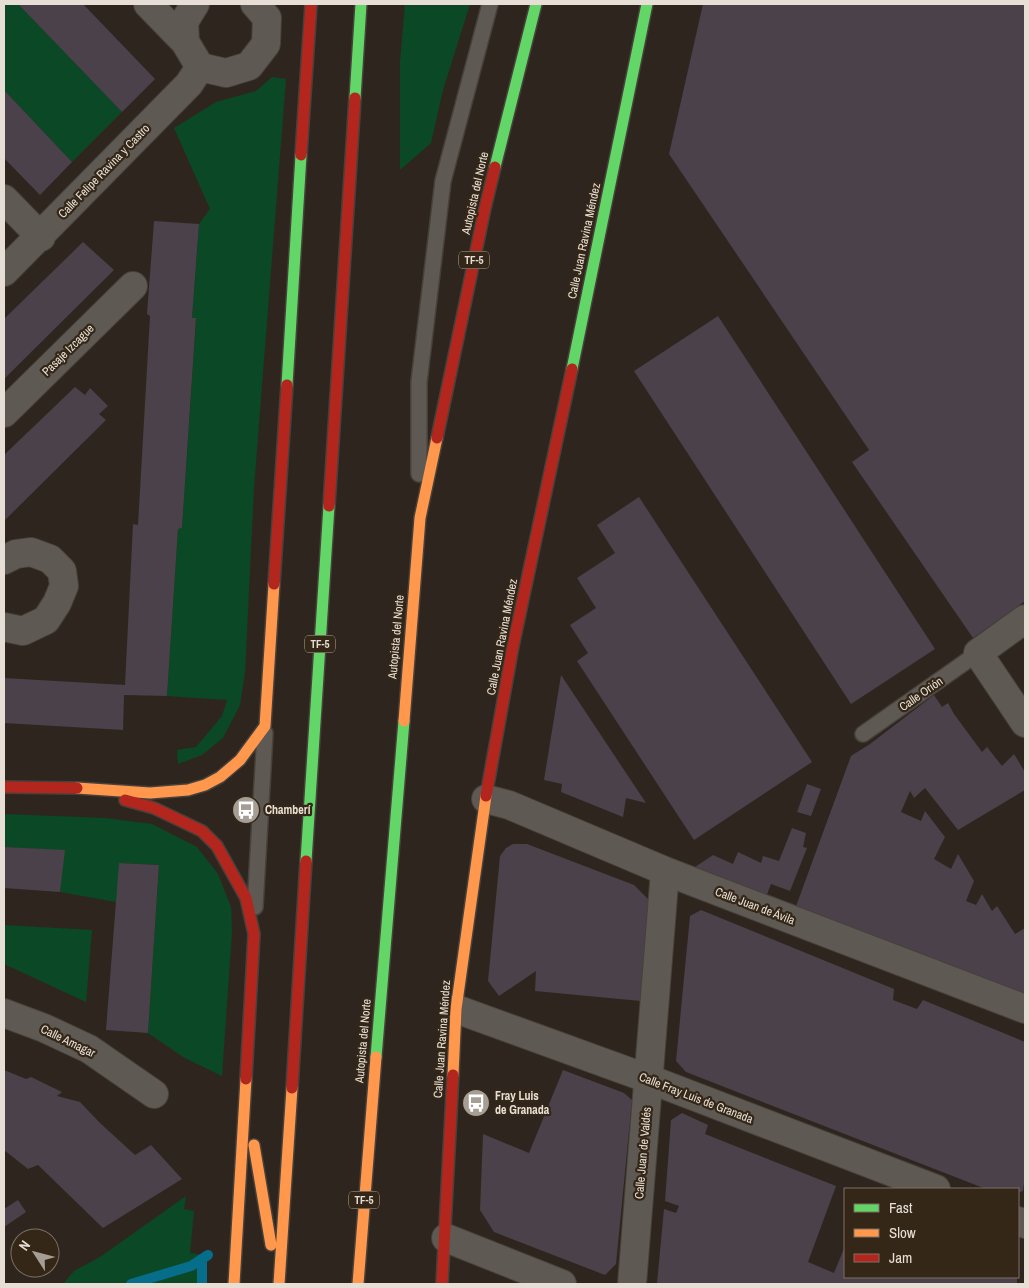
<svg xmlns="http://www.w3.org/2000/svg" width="1029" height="1288" font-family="'Archivo Narrow',sans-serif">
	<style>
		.green { fill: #0b4826 }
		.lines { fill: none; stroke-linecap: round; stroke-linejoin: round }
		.stream { stroke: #066d8a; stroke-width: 10 }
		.building { fill: #4a414a }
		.lane-casing { stroke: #47413b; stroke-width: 18 }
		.street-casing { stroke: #47413b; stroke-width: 30 }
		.fast-casing { stroke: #47413b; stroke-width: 14 }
		.slow-casing { stroke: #47413b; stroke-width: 14 }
		.jam-casing { stroke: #47413b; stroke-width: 14 }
		.lane { stroke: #5f5953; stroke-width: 15 }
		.street { stroke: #5f5953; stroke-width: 28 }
		.fast { stroke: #63d668; stroke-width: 11 }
		.slow { stroke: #ff974d; stroke-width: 11 }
		.jam { stroke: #b3261e; stroke-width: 11 }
		.labels { text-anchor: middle; stroke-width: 4.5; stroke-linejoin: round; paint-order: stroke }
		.shield { fill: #342718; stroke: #b1a89c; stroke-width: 1 }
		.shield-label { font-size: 11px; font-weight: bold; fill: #e7dfd5 }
		.street-label { font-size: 12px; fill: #e7dfd5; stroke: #342718 }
		.poi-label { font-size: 12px; font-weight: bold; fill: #e7dfd5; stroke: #342718; text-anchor: start }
	</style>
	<rect width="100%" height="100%" fill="#2e261e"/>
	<path class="green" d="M4,4H18L122,112L72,162L4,90Z
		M405,4H470L443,90L431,143L400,170V62Z
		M272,77L286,79L254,488L245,673L240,705L223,738L202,755L178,764L177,750L196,747L222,716L227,700L167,696L178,529L182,528L196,319L192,318L199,224L210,209L174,128L216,102L256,91Z
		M4,814L105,818L152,824L197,847L218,874L231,907L232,932L222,1076L183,1057L148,1033L159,865L123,863L116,902L60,892L64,851L4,847Z
		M4,925L92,930L86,1002L4,964Z
		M186,1196L184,1209L194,1211L190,1253L205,1255L206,1284H63L74,1271L100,1257Z"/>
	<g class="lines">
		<path class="stream" d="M202,1261V1284
			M131,1284L191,1266L208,1255"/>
	</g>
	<path class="building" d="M18,4H83L155,79L122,112Z
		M703,4H1025V601L973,638L852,462L869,450L669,154Z
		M4,90L72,162L40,195L4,158Z
		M154,221L199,224L192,318H196L182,528L178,529L167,696L124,695L123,730L4,723V678L125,685L133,524L138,525L150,316L147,314Z
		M83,242L114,270L4,379V319Z
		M718,316L935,649L851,704L634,371Z
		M75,387L85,395L90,388L108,406L99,414L106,420L4,521V455Z
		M639,497L812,762L694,840L577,661L588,653L570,625L596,608L577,578L615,553L597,525Z
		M561,675L646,803L626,798L623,817L561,792L562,784L544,780Z
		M934,695L942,707L948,703L954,714L982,752L987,747L1002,766L1014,754L1025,772V790L958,830L925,788L914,798L910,791L901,812L921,821L925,811L945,837L934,859L951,869L958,854L974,881L966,901L976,905L982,894L992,911L997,906L1015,934L1025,928V1000L795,909L851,756L870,744Z
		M807,784L821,789L811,816L797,812Z
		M792,828L806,833L803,847L807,848L790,891L771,884L766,897L695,867L713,855L733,864L738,852L761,863L763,856L779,861Z
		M513,844H527L634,885L649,900L641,1001L535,991L536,971L499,996L488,981L500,856L506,848Z
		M4,847L65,850L60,892L4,888Z
		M119,863L159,865L148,1033L106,1030Z
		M701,910L894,989L893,1000L917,1009L923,1000L1025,1042V1175L1023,1191L1018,1193V1189H986L686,1072L676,1061L690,916Z
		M4,1070L26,1079L31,1077L62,1092L57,1096L80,1102L100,1123L135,1155L151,1145L182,1179L103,1228L38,1165L28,1169L4,1150Z
		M563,1070L624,1093L632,1100L616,1264L605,1275L494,1232L480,1210L483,1134L529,1153Z
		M682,1113L708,1125L705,1134L836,1186L808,1262L834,1273L845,1246V1277H1017V1284H661L657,1283L664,1209L676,1213L679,1206L665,1201L671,1120Z
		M18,1200L26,1212L4,1227V1209Z"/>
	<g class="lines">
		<g class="lane-casing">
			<path id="lane" d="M419,474V382L443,181L490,4
				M863,734L978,653
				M255,907L265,733"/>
		</g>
		<g class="street-casing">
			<path id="street" d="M148,4L185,42L200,67L226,73L249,66L266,44L267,18L255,4
				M185,42L184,22L195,4
				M4,199L41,237
				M4,272L189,84L200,67
				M4,413L133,286
				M4,560L16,554L31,552L50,559L62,571L64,586L57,603L46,620L23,631L4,627
				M1025,619L978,653L1025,723
				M486,799L509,805L665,871L1025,1009
				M456,1009L649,1079L936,1189
				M4,1013L44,1028L89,1049L154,1094
				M1018,1221L1025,1224
				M446,1238L562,1284
				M632,1284L665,871"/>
		</g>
		<g class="fast-casing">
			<path id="fast" d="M355,98L361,4
				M495,167L536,4
				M572,369L647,4
				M287,385L301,155
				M306,861L329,506
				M376,1057L404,721"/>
		</g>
		<g class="slow-casing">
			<path id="slow" d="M404,721L420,518L437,438
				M77,788L150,793L188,790L205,785L220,777L240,760L265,726L274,584
				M453,1075L456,1009L486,796
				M254,1145L271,1245
				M234,1284L246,1079
				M279,1284L292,1088
				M358,1284L376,1057"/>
		</g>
		<g class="jam-casing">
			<path id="jam" d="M301,155L311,4
				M437,438L485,208L495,167
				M329,506L355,98
				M274,584L287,385
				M4,787L77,788
				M486,796L513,646L572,369
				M125,800L154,808L202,831L217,846L246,898L254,934L246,1079
				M292,1088L306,861
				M442,1284L453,1075"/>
		</g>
		<use href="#lane" class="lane"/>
		<use href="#street" class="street"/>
		<use href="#fast" class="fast"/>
		<use href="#slow" class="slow"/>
		<use href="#jam" class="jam"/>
	</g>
	<defs>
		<g id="bus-disc" transform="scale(1.4375)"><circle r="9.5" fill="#a69e95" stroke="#342718"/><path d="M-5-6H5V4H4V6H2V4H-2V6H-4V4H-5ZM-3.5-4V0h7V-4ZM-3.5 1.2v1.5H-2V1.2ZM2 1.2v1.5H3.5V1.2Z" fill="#fff"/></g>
	</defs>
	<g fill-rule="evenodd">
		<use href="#bus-disc" x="246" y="810"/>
		<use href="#bus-disc" x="476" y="1103"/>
	</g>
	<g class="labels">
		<g class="shield">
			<rect x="459" y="251.5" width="30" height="17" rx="4"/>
			<rect x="305" y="635.5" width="30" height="17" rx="4"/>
			<rect x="349" y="1191.5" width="30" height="17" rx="4"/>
		</g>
		<g class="shield-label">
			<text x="474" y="264">TF-5</text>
			<text x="320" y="648">TF-5</text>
			<text x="364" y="1204">TF-5</text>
		</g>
		<g class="street-label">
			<text transform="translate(104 171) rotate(-46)" y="4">Calle Felipe Ravina y Castro</text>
			<text transform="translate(475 193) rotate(-77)" y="4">Autopista del Norte</text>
			<text transform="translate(584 241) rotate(-78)" y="4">Calle Juan Ravina Méndez</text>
			<text transform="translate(68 350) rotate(-45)" y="4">Pasaje Izcague</text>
			<text transform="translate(396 637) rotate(-85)" y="4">Autopista del Norte</text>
			<text transform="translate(502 637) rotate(-79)" y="4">Calle Juan Ravina Méndez</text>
			<text transform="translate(921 694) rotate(-35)" y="4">Calle Orión</text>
			<text transform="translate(755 906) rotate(21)" y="4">Calle Juan de Ávila</text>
			<text transform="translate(442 1039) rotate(-86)" y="4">Calle Juan Ravina Méndez</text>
			<text transform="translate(68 1041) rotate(26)" y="4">Calle Amagar</text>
			<text transform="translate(363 1041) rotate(-85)" y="4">Autopista del Norte</text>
			<text transform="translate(696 1098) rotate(21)" y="4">Calle Fray Luis de Granada</text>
			<text transform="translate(643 1153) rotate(-85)" y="4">Calle Juan de Valdés</text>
		</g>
		<g class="poi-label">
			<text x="265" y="814">Chamberí</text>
			<text x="495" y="1100">Fray Luis<tspan x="495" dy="14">de Granada</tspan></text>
		</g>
	</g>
	<rect width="1029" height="1288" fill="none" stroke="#e7dfd5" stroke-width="10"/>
	<rect x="844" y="1188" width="175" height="90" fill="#342718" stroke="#7c7164"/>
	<rect x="854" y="1204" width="25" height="8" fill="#63d668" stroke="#7c7164"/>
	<text x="889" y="1213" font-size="15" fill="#e7dfd5">Fast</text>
	<rect x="854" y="1229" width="25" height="8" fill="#ff974d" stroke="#7c7164"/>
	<text x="889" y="1238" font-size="15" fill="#e7dfd5">Slow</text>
	<rect x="854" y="1254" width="25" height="8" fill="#b3261e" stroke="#7c7164"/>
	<text x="889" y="1263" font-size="15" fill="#e7dfd5">Jam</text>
	<g transform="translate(35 1253) rotate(306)"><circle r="24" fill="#342718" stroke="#7c7164"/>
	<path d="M0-4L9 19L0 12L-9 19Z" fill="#a69e95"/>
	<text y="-8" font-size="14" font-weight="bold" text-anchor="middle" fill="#e7dfd5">N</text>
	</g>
</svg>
